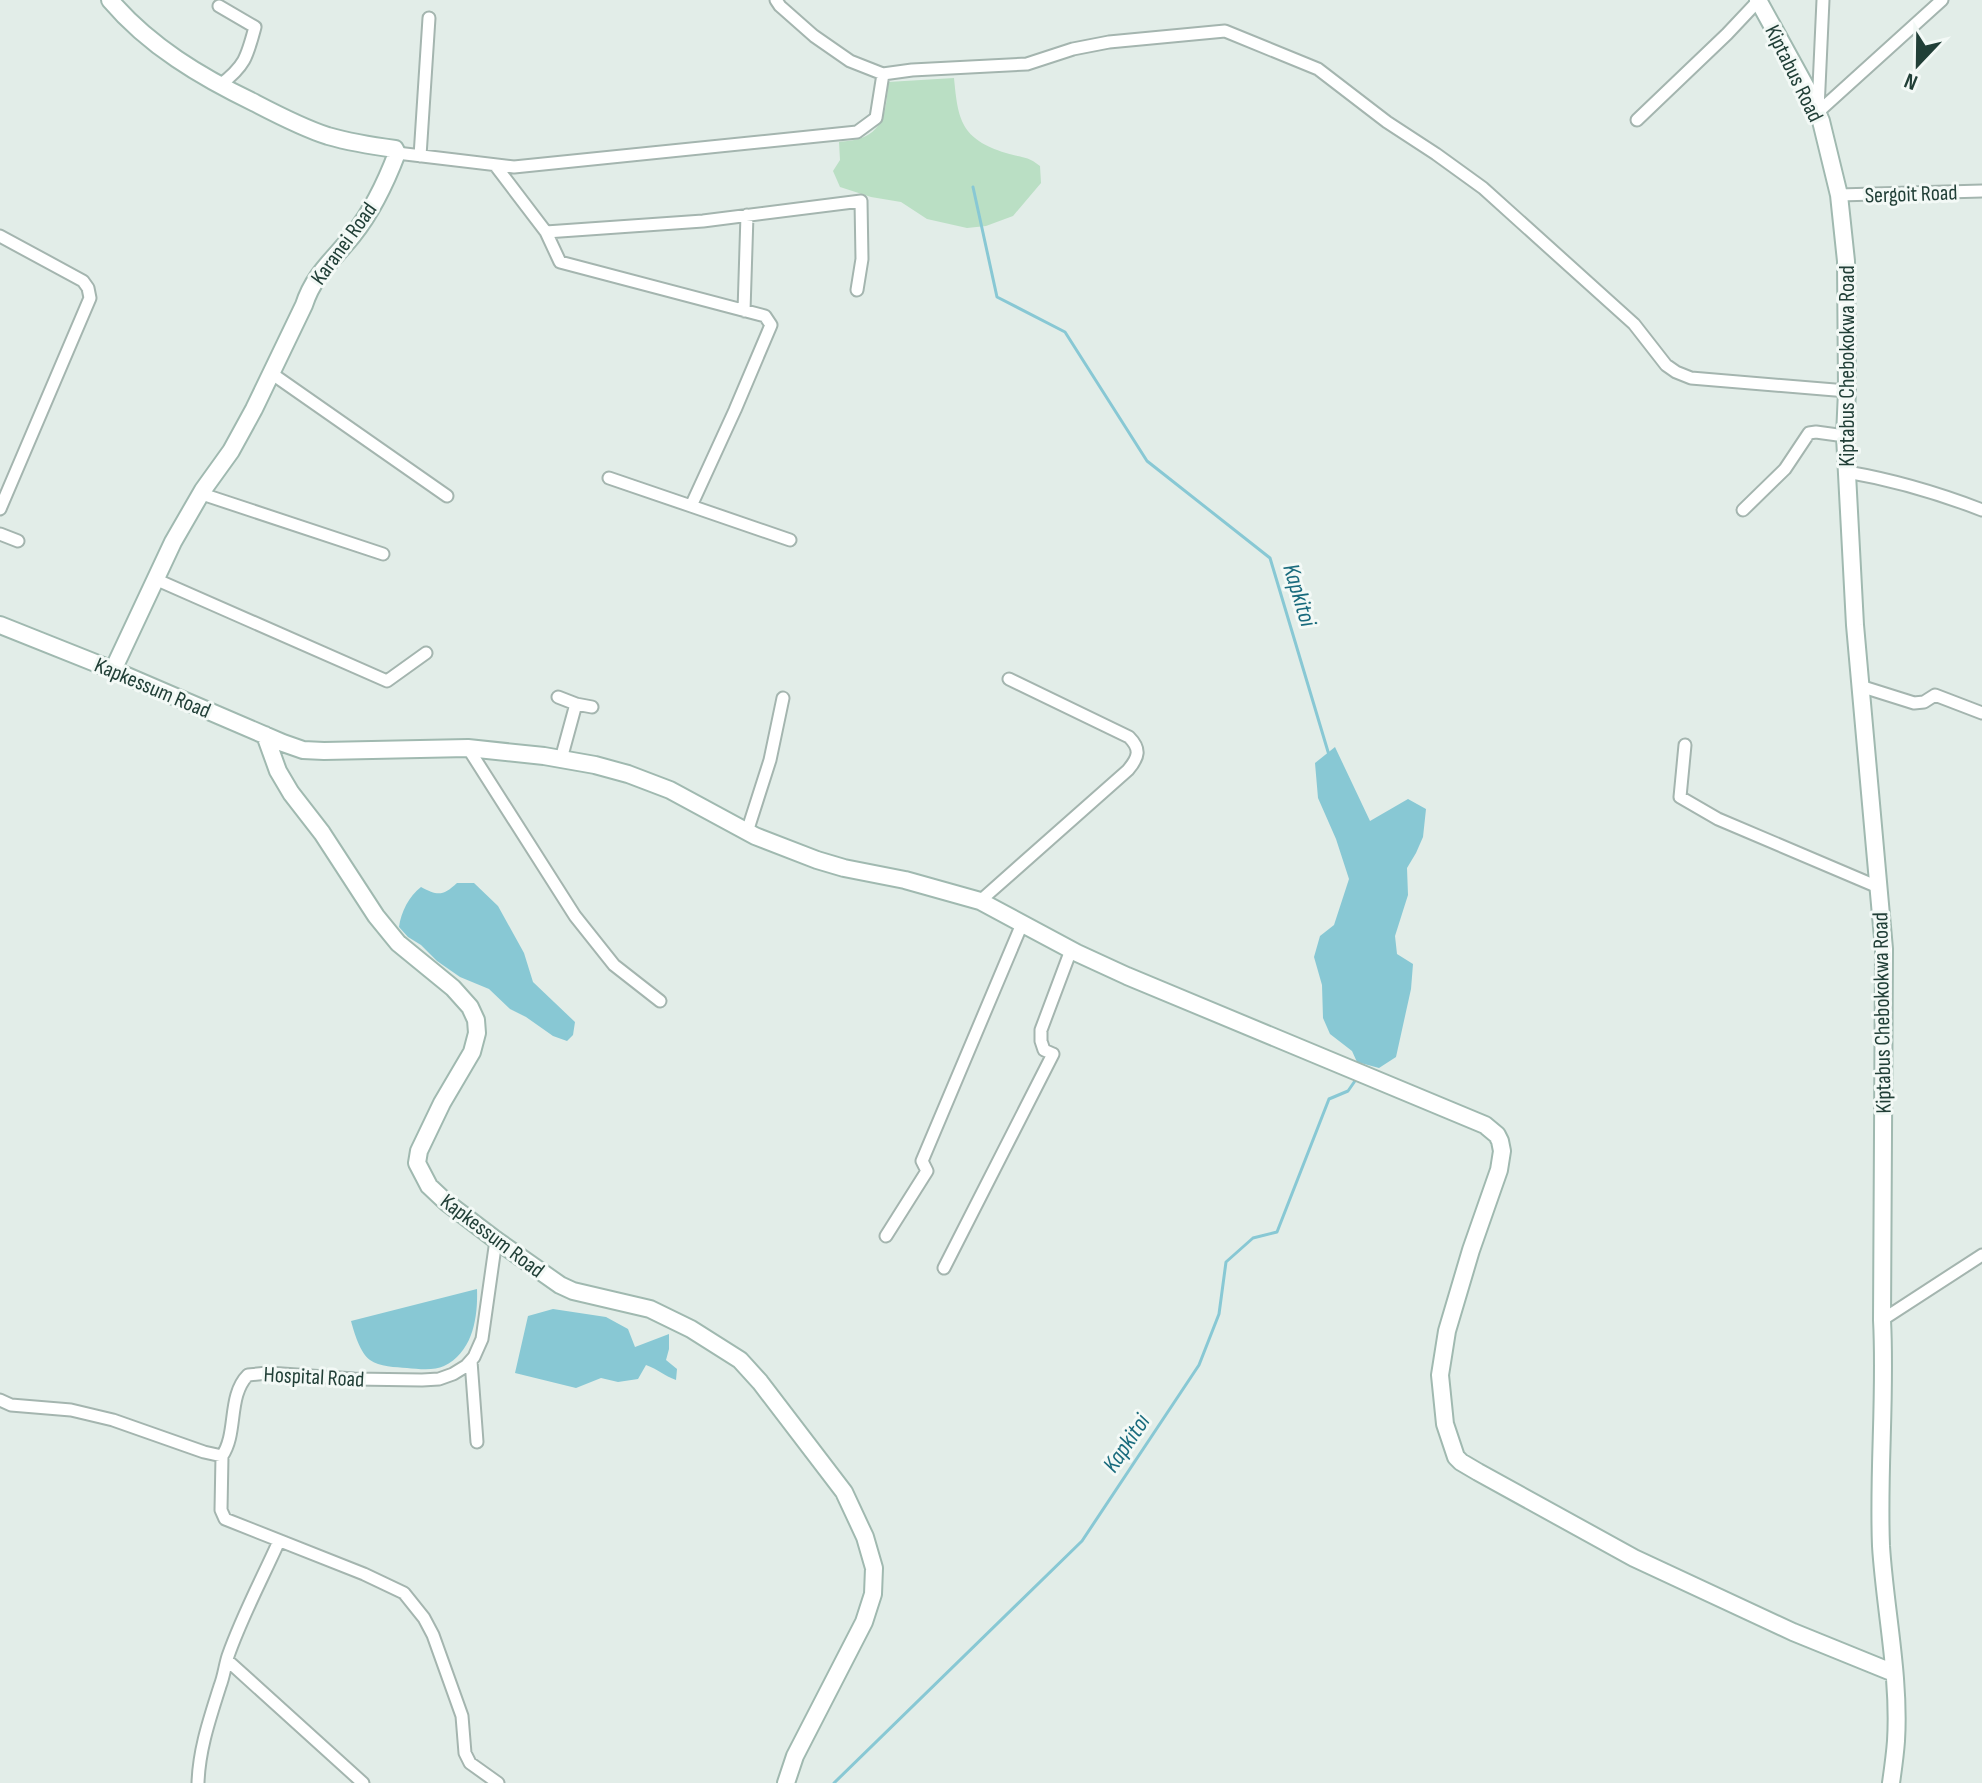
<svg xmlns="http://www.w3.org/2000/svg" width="1982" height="1783" font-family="'Sofia Sans Condensed',sans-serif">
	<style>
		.green { fill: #badfc4 }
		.water { fill: #88c8d4 }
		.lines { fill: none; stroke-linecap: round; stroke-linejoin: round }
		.stream { stroke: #88c8d4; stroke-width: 3 }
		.street-casing { stroke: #a4b5af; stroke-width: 15 }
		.secondary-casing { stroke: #a0b9b0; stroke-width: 20 }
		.street { stroke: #fff; stroke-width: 11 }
		.secondary { stroke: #fff; stroke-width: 16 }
		.labels { text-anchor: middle; stroke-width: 6; stroke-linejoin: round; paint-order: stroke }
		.street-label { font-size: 22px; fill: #213f37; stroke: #f3f9f6 }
		.water-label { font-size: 24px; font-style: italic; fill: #196b7d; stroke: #f3f9f6 }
	</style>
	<rect width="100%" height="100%" fill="#e2ede8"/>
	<path class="green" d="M954,78C958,120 961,139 1006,153C1021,158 1027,155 1040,166L1041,183L1013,216L986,226L967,228L927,219L901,202L871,197L840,187L833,171L840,160L839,142C847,141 859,140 866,136C886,126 887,102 888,82Z"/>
	<path class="water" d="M1335,747L1370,821L1408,799L1426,809L1423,837L1416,853L1407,868L1408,895L1395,936L1397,954L1413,964L1411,989L1396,1057L1379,1068L1357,1062L1352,1051L1330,1034L1323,1018L1322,985L1314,957L1320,936L1334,925L1349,879L1336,839L1318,798L1315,763Z
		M457,883H474L498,906L524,953L533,982L575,1022L573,1035L567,1041L553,1036L526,1017L510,1009L489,989L460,977L437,961L421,945L408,937L399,927C401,912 409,896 421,887C438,896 443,896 457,883Z
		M477,1289C478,1317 473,1352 444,1366C434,1371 418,1369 407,1368C396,1367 379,1367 370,1360C360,1353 354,1332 351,1321Z
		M553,1309L606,1317L628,1329L635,1347L669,1334V1349L666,1360L677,1369L676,1380C664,1376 658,1369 646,1365L638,1379L618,1382L601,1378L576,1388L515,1373L528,1316Z"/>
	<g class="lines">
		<path class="stream" d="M973,187L997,297L1065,332L1147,461L1270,558L1329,755
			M834,1783L1082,1541L1199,1365L1219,1314L1226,1262L1253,1238L1277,1232L1329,1099L1348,1091L1357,1078"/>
		<g class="street-casing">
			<path id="street" d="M776,0L780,6L814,36L850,61L883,74L912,70L1027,64L1073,49L1109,42L1225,31L1318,69L1387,122L1436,154L1483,188L1634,324L1666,365L1676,372L1691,378L1847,391
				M219,6L255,27C247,57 245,66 220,85
				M1818,109L1823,0
				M1817,113L1942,0
				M1637,120L1727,34L1759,0
				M397,153L514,167L857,132L876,118L883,74
				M420,156L429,18
				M495,165L546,232L560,262L765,316L771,325L735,410L691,506L790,540
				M1839,195L1982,191
				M546,232L703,221L861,201L862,259L857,290
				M0,236L83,281L88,288L90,298L0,509
				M744,311L747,215
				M271,373L447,496
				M1847,472C1894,480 1938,493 1982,510
				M609,478L691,506
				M202,494L383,554
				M1743,510L1785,469L1809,433L1816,432L1845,436
				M0,534L18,541
				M155,579L387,681L426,653
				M1860,686L1914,703L1924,702L1935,695L1982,713
				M558,697L576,704L561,759
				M576,704L592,707
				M1685,745L1680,797L1718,819L1878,887
				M468,748L575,916L614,965L660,1001
				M747,832L770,760L783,698
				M980,901L1128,770C1139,757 1141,749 1129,737L1009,679
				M886,1236L927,1171L922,1161L1022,924
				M944,1268L1053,1054L1044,1050L1041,1041V1030L1071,950
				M1882,1320L1982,1255
				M471,1361L477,1442
				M0,1400L11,1405L71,1410L113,1420L204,1452L222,1456C238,1433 227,1396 248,1375L268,1373L354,1379L422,1380L439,1379L453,1374L466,1366L474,1357L482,1339L496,1240
				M222,1456L221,1510L225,1519L364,1574L404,1593L424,1618L433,1635L462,1716L465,1753L470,1763L498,1783
				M227,1660L363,1783
				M198,1783C199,1749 210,1718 220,1686C224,1676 225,1665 228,1656C242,1616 262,1579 279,1541"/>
		</g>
		<g class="secondary-casing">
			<path id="secondary" d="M110,0C149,46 201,77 255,103C278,115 303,128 328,136C349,142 373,146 395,149L397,153C386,182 373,210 353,235C334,259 314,274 304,305L254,409L231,451L203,490L173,542L113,670
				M1758,0L1807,89L1821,121L1839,195L1846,261L1847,391L1845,436L1855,625L1884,949L1882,1320C1886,1395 1878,1471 1881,1546C1885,1610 1900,1676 1896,1741C1895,1755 1893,1769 1891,1783
				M0,625L113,670L283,743L303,750L324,751L468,748L544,756L595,765L628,774L670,790L755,836L817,860L844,868L905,880L980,901L1077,953L1127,976L1485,1125L1497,1135L1500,1141L1502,1151L1499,1170L1471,1250L1447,1331L1440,1375L1445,1424L1456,1457L1461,1462L1478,1472L1634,1558L1793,1632L1894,1673
				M265,735L278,771L291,793L322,833L376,916L398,943L453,988L470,1007L476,1020L477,1033L472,1052L442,1103L419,1151L417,1163L429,1186L446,1202L496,1240L560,1285L573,1291L650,1309L691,1329L740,1360L760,1382L844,1492L865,1537L874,1568L873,1594L864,1622L795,1756L786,1783"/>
		</g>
		<use href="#street" class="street"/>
		<use href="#secondary" class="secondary"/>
	</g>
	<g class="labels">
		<g class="street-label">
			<text transform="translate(1795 73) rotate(64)" y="8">Kiptabus Road</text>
			<text transform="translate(1911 193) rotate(-2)" y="8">Sergoit Road</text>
			<text transform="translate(343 243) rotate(-54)" y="8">Karanei Road</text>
			<text transform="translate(1846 366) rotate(-90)" y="8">Kiptabus Chebokokwa Road</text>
			<text transform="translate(153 687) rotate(23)" y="8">Kapkessum Road</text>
			<text transform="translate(1881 1013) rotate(-91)" y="8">Kiptabus Chebokokwa Road</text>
			<text transform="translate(493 1235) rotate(37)" y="8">Kapkessum Road</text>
			<text transform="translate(314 1376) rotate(3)" y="8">Hospital Road</text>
		</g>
		<g class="water-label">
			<text transform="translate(1300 595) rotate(73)" y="8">Kapkitoi</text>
			<text transform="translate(1126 1443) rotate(-56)" y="8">Kapkitoi</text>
		</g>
	</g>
	<g transform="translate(1918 64) rotate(202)" stroke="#f3f9f6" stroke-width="6" paint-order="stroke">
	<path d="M0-6L14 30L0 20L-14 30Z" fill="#213f37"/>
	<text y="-12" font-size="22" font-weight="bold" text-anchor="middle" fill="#213f37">N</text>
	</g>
</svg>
